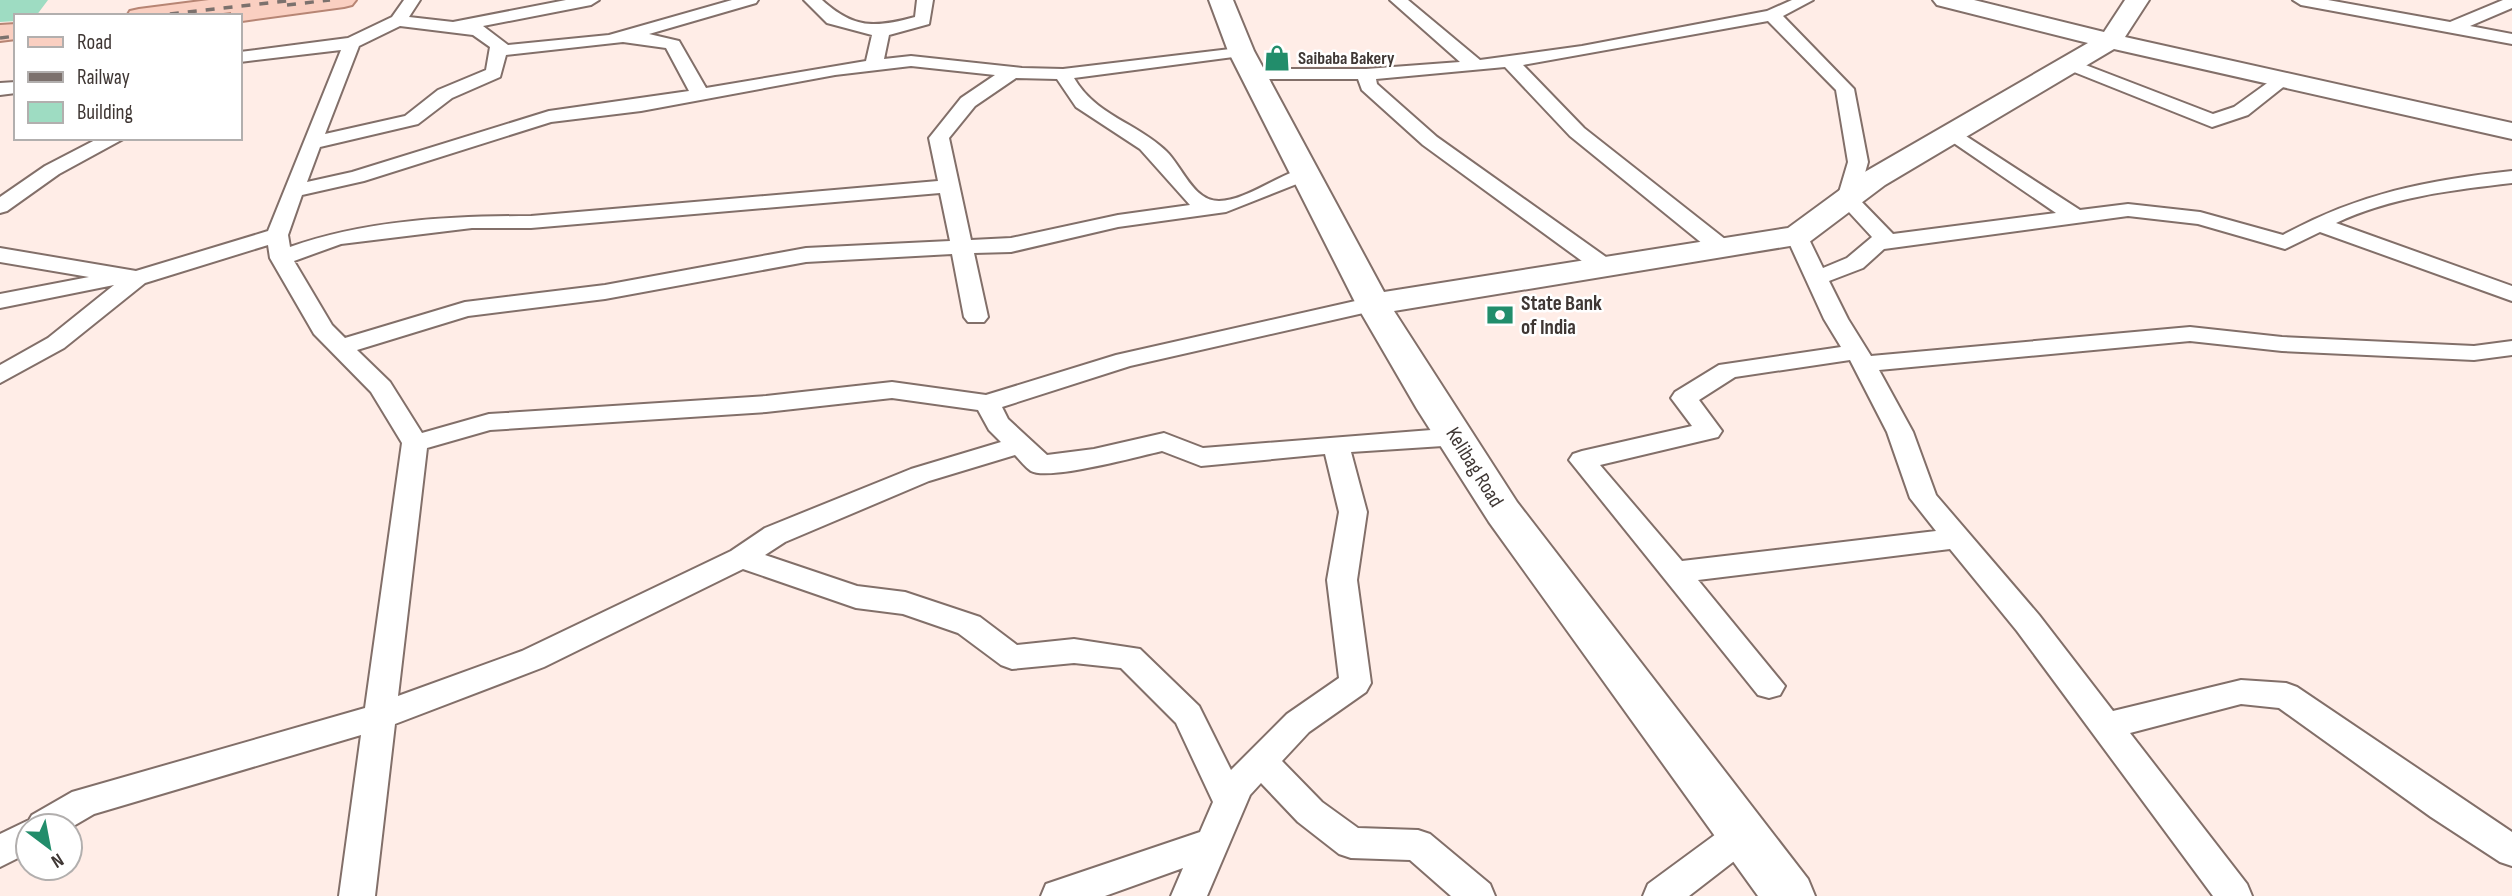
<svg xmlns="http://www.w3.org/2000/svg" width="2512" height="896" font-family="'Sofia Sans Condensed',sans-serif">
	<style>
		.building { fill: #9edcc2 }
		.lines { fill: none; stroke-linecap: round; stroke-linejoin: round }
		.street-casing { stroke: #826f69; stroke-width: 4 }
		.secondary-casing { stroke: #826f69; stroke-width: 4 }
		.primary-casing { stroke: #b78574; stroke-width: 4 }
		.street { fill: #fff; fill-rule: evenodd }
		.secondary { fill: #fff; fill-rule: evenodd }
		.primary { fill: #facfc1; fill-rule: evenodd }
		.rail { stroke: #7c716d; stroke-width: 3.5; stroke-dasharray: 9 9; stroke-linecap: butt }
		.labels { text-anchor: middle; stroke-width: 5; stroke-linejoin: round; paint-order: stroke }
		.far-poi-label { font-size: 18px; font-weight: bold; fill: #3f3734; stroke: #fff; text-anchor: start }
		.poi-label { font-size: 21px; font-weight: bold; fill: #3f3734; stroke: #fff; text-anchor: start }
		.street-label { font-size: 21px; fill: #3f3734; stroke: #fff }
	</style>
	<rect width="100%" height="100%" fill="#ffede7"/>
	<path class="building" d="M0,0H48L36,16H16V21L0,22Z"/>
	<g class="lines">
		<g class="street-casing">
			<path id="street" d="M404,0H420L409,17L453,22L566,0H599L591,5L483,26L508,45L609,35L732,0H758L756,3L649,34L679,41L706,88L866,61L872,35L827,23L804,0H822C854,29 875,28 915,17L917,0H933L929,24L889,35L884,59L911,56L1022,68L1063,69L1247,47L1250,51L1241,56L1074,78C1095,115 1137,123 1166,151C1182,166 1193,201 1219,201C1245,201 1279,174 1305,168L1312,170L1315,174L1312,178L1226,212L1118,227L1011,252L974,253L988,317L984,322H968L964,317L952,254L806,262L605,299L468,316L357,350L390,382L422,433L489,414L766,396L892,382L986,395L1116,355L1373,297L1381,299L1385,304L1381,309L1130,366L1002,407L1008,419L1047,455L1094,449L1164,433L1203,448L1444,429L1466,435L1470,441L1466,447L1457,450L1443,446L1351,452L1367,512L1357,580L1371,683L1366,692L1309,732L1282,761L1322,802L1358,828L1418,830L1430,834L1490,884L1495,896H1451L1410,860L1351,858L1339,854L1298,822L1261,783L1250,795L1207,896H1171L1183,868L1105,896H1041L1046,884L1200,832L1213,802L1176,723L1121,668L1074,663L1012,669L1001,665L958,633L903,614L856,608L743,569L544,667L395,724L375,896H339L361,735L94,814L70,828L28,826V853L0,867V834L29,820L32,815L72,792L365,708L402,443L371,392L314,334L270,258L268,245L145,283L64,348L0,383V365L48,338L114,285L0,308V294L89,277L0,262V248L136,271L268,231L341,50L240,62V52L348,38L392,17ZM400,26L473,35L490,47L486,70L438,90L405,116L325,134L359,46ZM623,42L666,48L689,91L549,111L352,172L307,182L320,147L418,124L452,98L500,77L506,55ZM911,66L995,75L961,98L929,138L938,181L531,216C451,216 366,220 290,247L288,235L302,195L364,181L551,122L641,111L835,75ZM1016,78L1057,79L1076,107L1140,149L1190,205L1118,215L1011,238L971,240L949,138L975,106ZM940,193L950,241L806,248L605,285L465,302L345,338L332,325L294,261L341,244L472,228H531ZM892,398L978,410L989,430L1001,442L911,469L765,528L731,551L522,651L398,696L427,448L490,430L766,412ZM1162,451L1201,466L1325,454L1339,512L1327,580L1339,678L1287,714L1231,770L1199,706L1140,649L1074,639L1017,645L980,617L905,592L857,586L765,555L785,542L929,481L1015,455C1020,460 1025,467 1031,471C1048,481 1140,456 1162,451Z
				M1390,0H1408L1480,60L1582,46L1767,11L1792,0H1813L1783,16L1854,89L1868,162L1858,198L1893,234L2056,213L1945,137L1942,133L1952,127L2080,210L2128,204L2200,212L2283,235C2358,194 2427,180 2512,171V183C2452,190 2391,197 2336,223L2512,286V301L2320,232L2285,249L2198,224L2128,216L1884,249L1863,268L1829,281L1848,319L1871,356L2190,327L2282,337L2474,346L2512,341V355L2474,360L2282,351L2190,341L1879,370L1913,432L1936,495L2039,615L2113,711L2241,680L2286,683L2297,687L2512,832V866L2500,862L2431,817L2279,708L2241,704L2130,733L2247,884L2252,896H2213L2017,631L1950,549L1698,580L1785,686L1780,695L1769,698L1758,695L1569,460L1573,454L1582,451L1692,426L1671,398L1675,392L1719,365L1841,347L1824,319L1786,236L1789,231H1805L1823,268L1847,258L1872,237L1837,199L1848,162L1836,90L1768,21L1523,65L1584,128L1730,243L1733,248L1722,255L1714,253L1570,136L1505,67L1376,79L1377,84L1437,137L1613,262L1616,267L1605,274L1597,272L1423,145L1362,90L1358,79H1253L1244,74L1253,69H1366L1460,62ZM1850,360L1887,432L1910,498L1936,531L1682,561L1600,465L1718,437L1722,431L1699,400L1735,377Z
				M2293,0H2328L2450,22L2503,0H2512V8L2470,26L2512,34V44L2301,5Z
				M2070,59L2213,114L2234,107L2277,76L2283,75L2292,80L2248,115L2212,127L2064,68L2061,64L2064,60Z
				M16,82V93L0,95V83Z
				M99,138H125L59,174L7,211L0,213V197L45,166Z
				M1743,819L1755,823L1760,834L1755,845L1689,896H1643L1648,884L1731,823Z"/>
		</g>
		<g class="secondary-casing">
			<path id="secondary" d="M1209,0H1233L1254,51L1384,292L1788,228L1863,173L2088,43L1937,5L1933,0H1974L2104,32L2125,0H2149L2125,37L2512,123V139L2114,49L1885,185L1808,243L1394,311L1517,502L1808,879L1815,896H1758L1489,522L1417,409L1356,304L1228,51Z"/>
		</g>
		<g class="primary-casing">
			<path id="primary" d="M209,0H356L352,5L344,7L242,21L240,16H231V12L200,16H127L130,11L139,9Z
				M16,24V39L0,41V25Z"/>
		</g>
		<use href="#street" class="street"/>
		<use href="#secondary" class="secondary"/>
		<use href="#primary" class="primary"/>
		<path class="rail" d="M287,5L330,0
			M152,16L295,0
			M0,38L16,36"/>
	</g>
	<defs>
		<g id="shop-bare" transform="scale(2.1)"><path d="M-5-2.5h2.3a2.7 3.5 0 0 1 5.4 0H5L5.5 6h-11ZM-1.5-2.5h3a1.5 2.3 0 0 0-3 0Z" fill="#228d6b" stroke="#fff" stroke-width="2.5" paint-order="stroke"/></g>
		<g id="bank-bare" transform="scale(2.1)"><path d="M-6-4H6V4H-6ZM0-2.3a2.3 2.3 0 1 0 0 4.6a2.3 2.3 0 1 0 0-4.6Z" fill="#228d6b" stroke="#fff" stroke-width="2.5" paint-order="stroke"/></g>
	</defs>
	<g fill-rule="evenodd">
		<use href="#shop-bare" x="1277" y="58"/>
		<use href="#bank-bare" x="1500" y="315"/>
	</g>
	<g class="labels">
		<g class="far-poi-label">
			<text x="1298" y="64">Saibaba Bakery</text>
		</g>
		<g class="poi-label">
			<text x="1521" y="310">State Bank<tspan x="1521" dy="24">of India</tspan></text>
		</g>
		<g class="street-label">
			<text transform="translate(1475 467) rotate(58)" y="7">Kelibag Road</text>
		</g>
	</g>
	<rect x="14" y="14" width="228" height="126" fill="#ffffff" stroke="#b2afae" stroke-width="2"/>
	<rect x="28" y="37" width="35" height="10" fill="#facfc1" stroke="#b2afae" stroke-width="2"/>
	<text x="77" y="49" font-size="21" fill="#3f3734">Road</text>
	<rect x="28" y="72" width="35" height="10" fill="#7c716d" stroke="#b2afae" stroke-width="2"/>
	<text x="77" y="84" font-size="21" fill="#3f3734">Railway</text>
	<rect x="28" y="102" width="35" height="21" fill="#9edcc2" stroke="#b2afae" stroke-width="2"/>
	<text x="77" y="119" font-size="21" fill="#3f3734">Building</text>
	<g transform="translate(49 847) rotate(148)"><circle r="33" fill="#ffffff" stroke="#b2afae" stroke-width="2"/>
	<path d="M0-5L12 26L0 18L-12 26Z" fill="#228d6b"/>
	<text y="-10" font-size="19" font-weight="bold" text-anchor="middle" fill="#3f3734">N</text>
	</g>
</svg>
